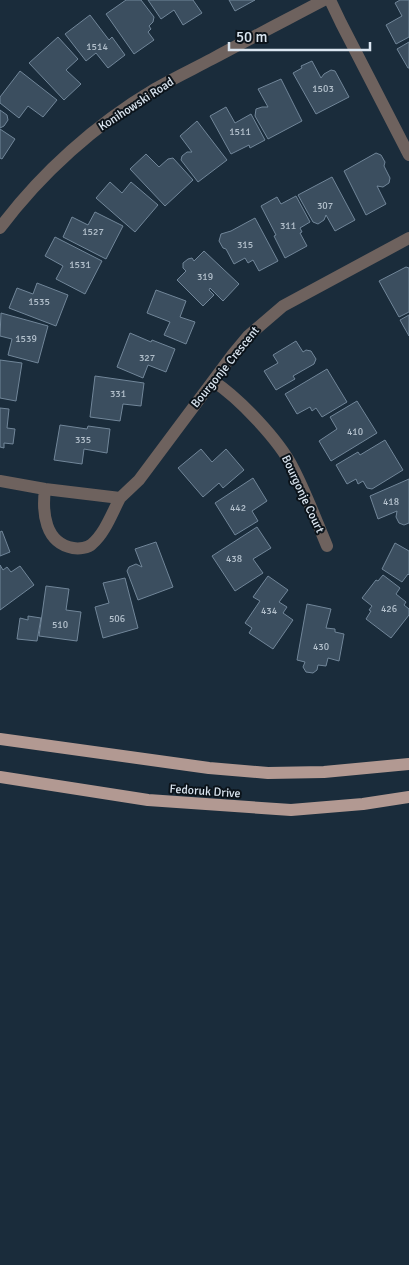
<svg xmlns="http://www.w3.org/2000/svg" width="409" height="1265" font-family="Signika,sans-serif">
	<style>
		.building { fill: #3b4e5f; stroke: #718699 }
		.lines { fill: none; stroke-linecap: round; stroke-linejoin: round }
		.minor { stroke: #6e625e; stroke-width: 12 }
		.major { stroke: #b29992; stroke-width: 12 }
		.labels { text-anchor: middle; stroke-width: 4; stroke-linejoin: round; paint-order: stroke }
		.number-label { font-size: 10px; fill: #b3c0cc }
		.street-label { font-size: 12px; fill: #dbe6f1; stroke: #0b131a }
	</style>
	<rect width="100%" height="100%" fill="#1a2c3b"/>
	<path class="building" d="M126,0H141L154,17L153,22L149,26L151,29L148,32L154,40L134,54L106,14Z
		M148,0H193L202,13L183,25L174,10L161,19Z
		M229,0H255L235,11Z
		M400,0H409V37L396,44L386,25L402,16L395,3Z
		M90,15L109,40L112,37L125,55L108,68L96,53L86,61L65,34Z
		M58,37L78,59L66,70L81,84L64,100L29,63Z
		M409,42V68H408L397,49Z
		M312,61L321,78L324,74L331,70L335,71L349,97L316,114L293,73L302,68L301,66Z
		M20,71L57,100L43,117L28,106L19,118L0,103V97Z
		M281,79L302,121L268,139L255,116L256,109L262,107H268L258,89Z
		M226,107L235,123L251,114L265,140L250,148L249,145L231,154L210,116Z
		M0,110L7,115L8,120L4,126L0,128Z
		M197,121L227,160L198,182L181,160L182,156L187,152H192L180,136Z
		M0,129L15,139L2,159L0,158Z
		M376,153L381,155L385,162L384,166L390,178L389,183L383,187L377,186L386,204L366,215L344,171Z
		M146,154L159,167L168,159L173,158L193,180L165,206L130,169Z
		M332,177L355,220L335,231L326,215L324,220L318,224L313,222L298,195Z
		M110,182L122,193L131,182L158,205L135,232L96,198Z
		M296,196L310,222L300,228L302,232L300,233L307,246L285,258L274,236L276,235L261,206L277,197L281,204Z
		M95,212L123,226L106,259L63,237L72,217L88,225Z
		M255,218L278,261L259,271L253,260L248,263L245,258L234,264L226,249L223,248L219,241L221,234L231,231Z
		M55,237L102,261L85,294L56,279L63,266L45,256Z
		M204,251L239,284L223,301L210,288L209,290L214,295L203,306L177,280L186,271L183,268V263L188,259L192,258L194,261Z
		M406,267L409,268V312L399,317L379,281Z
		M37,283L68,295L56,326L9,308L17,288L33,294Z
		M156,290L186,301L180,317L195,322L186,344L164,335L170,322L147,313Z
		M1,313L48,326L38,363L8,355L12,339L0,336Z
		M409,315V336L400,320Z
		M130,333L151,342L152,340L175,349L166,372L148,365L143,378L117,367Z
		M296,341L303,352L306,350L311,351L316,359L314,364L293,376L295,379L276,390L264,371L278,363L273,355Z
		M0,360L22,363L16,401L0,398Z
		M327,369L347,402L322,417L316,408L312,411L310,407L297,414L285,394Z
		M95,376L144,383L141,406L123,404L120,421L90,417Z
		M357,401L377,433L331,461L319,441L337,429L330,417Z
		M0,408L9,409L7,428L15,429L13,444L4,443V448L0,447Z
		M60,425L87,429L88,426L110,429L107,453L84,449L82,464L54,460Z
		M385,440L403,470L372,489L367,488L363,481L358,484L356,479L347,484L336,465L358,452L360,455Z
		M201,449L212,462L226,449L244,470L223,488L219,483L203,497L178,468Z
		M253,478L267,501L252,511L258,521L235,535L215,503Z
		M409,479V523L404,525L399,523L396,517L397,511L378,519L370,496Z
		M257,527L271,548L253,559L263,573L235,591L212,556Z
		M2,531L10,552L0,556V532Z
		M156,542L173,587L138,600L127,571L129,567L136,564L142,567L135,549Z
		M395,543L409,551V575L408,574L402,582L382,569Z
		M0,565L3,570L7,567L11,572L20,566L34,585L0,610Z
		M383,575L400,588L396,594L406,602L404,605L409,609V615L391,638L366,619L371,611L369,610L372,606L362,598L376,580L378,581Z
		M268,576L288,590L279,602L287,607L283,613L293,620L273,649L249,633L252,628L245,623L260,601L253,597Z
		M125,578L138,628L103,638L95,607L109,603L103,583Z
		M46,586L69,589L66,610L81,612L77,641L39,636Z
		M307,604L331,609L326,628L335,629V632L344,634L339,661L328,658L326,666L318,665L317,670L313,673L306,672L303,667L305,662L297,660Z
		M28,616L41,618L37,641L17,639L20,618L28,620Z"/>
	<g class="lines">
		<path class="minor" d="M330,0L341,23L409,155
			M0,228C41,173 96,124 155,89C174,78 193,69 212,59C249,39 286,20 324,0
			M213,381C239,398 279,440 293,468C306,493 316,520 327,546
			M0,481L45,489L120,498L139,480L233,354L248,336L283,306L409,238
			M45,489C42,513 45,543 73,548C79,549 88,548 92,544C105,533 112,513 120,498"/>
		<path class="major" d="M0,739L209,768L268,773L324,772L409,764
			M0,777L148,800L291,810L363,804L409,797"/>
	</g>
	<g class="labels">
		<g class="number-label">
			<text x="97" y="50">1514</text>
			<text x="323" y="92">1503</text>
			<text x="240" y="135">1511</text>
			<text x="325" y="209">307</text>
			<text x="288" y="229">311</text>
			<text x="93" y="235">1527</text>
			<text x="245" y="248">315</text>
			<text x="80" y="268">1531</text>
			<text x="205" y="280">319</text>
			<text x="39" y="305">1535</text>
			<text x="26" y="342">1539</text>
			<text x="147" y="361">327</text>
			<text x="118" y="397">331</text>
			<text x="355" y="435">410</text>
			<text x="83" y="443">335</text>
			<text x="391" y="505">418</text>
			<text x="238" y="511">442</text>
			<text x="234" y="562">438</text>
			<text x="389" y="612">426</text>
			<text x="269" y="614">434</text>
			<text x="117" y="622">506</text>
			<text x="60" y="628">510</text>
			<text x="321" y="650">430</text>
		</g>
		<g class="street-label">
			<text transform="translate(136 104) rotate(-33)" y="4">Konihowski Road</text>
			<text transform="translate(225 367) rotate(-51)" y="4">Bourgonje Crescent</text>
			<text transform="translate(303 494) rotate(65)" y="4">Bourgonje Court</text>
			<text transform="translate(205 791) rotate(4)" y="4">Fedoruk Drive</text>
		</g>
	</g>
	<path d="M229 42v8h141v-8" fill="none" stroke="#dbe6f1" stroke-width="2.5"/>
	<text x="236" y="42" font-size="15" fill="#dbe6f1" stroke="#0b131a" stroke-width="4" paint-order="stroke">50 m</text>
</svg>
